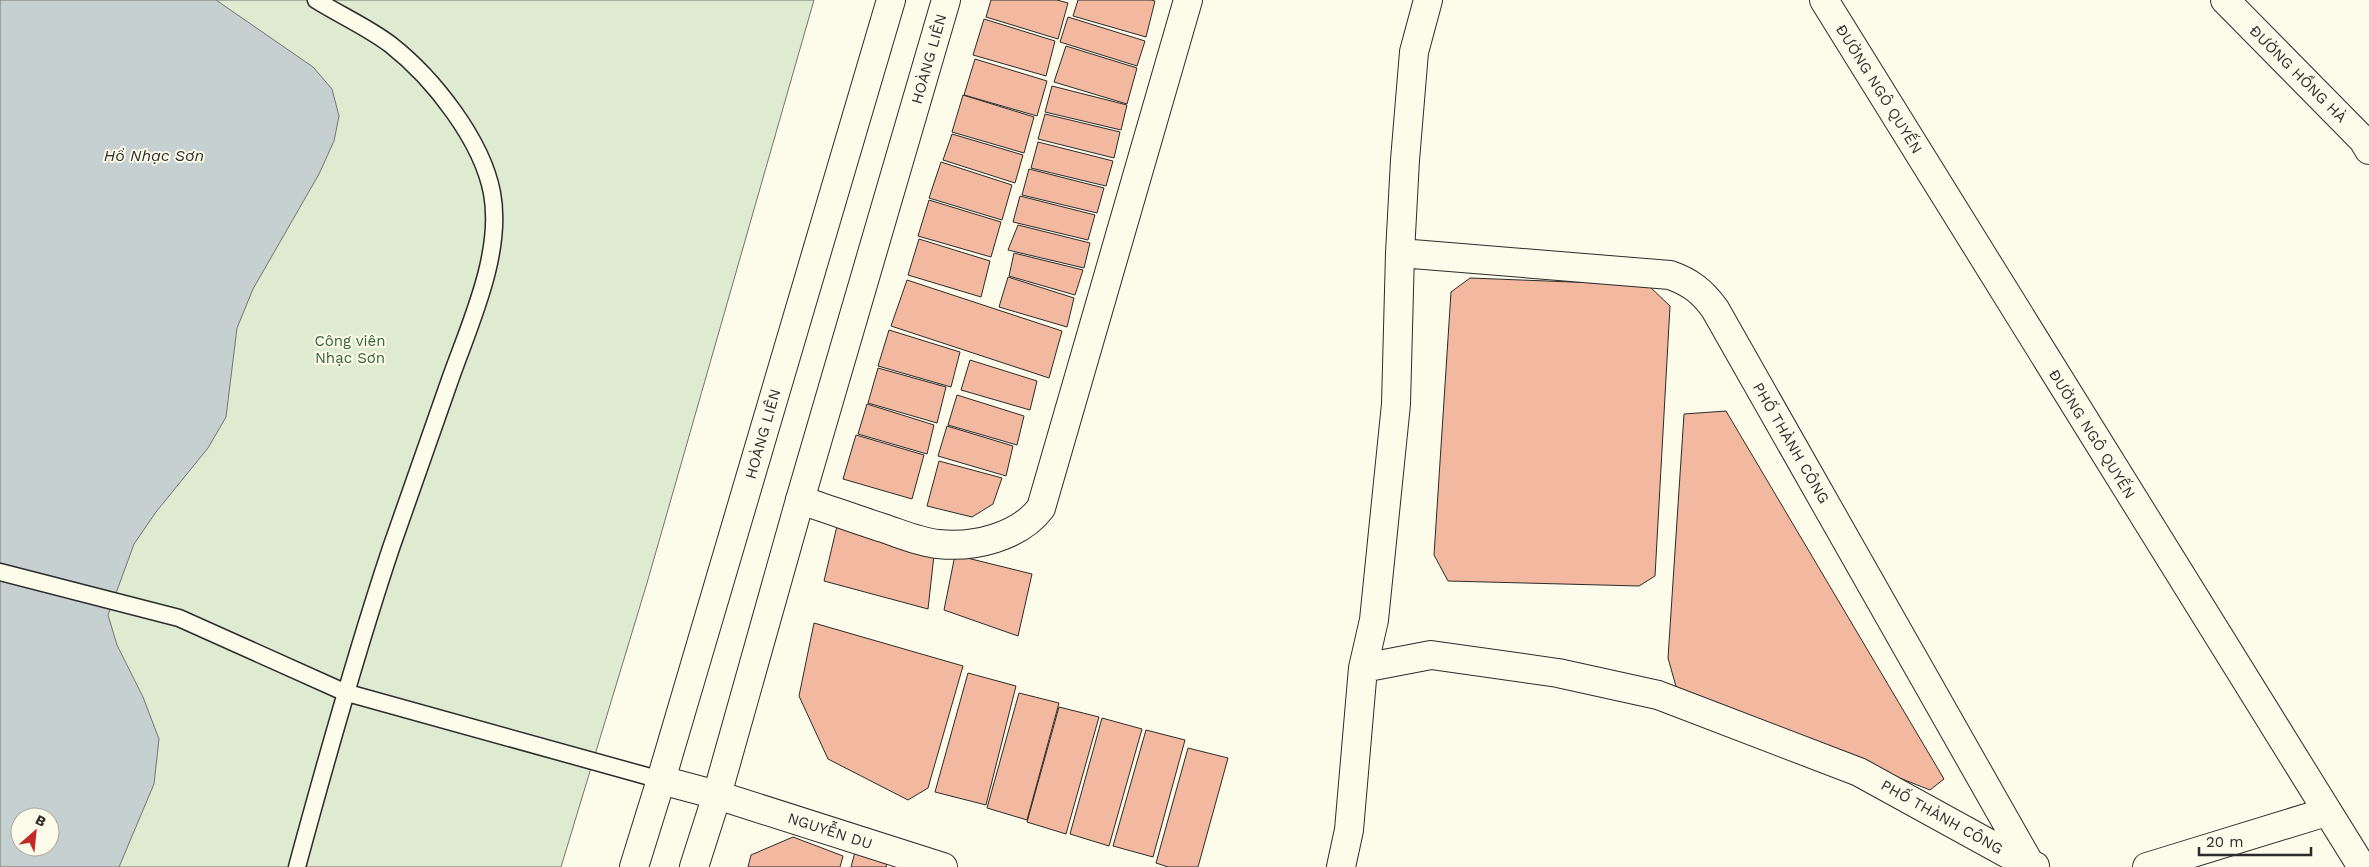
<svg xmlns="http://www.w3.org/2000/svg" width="2369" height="867" font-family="'Work Sans',sans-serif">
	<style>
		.park { fill: #deebd1; stroke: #74746e; fill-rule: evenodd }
		.water { fill: #c7d0d0; stroke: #74746e; fill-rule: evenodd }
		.building { fill: #f2b8a0; stroke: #2b2b2b }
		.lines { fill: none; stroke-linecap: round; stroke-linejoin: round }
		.service-casing { stroke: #2b2b2b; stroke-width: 19 }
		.minor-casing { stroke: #2b2b2b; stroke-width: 30 }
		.tertiary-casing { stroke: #2b2b2b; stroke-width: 30 }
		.primary-casing { stroke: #2b2b2b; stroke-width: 30 }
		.service { stroke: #fdfbea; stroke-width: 16 }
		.minor { stroke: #fdfbea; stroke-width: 28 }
		.tertiary { stroke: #fdfbea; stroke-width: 28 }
		.primary { stroke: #fdfbea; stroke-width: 28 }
		.labels { text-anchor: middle; stroke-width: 4; stroke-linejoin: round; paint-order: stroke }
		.street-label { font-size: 15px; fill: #2b2b2b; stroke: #fdfbea }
		.park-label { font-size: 15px; fill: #34623c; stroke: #fdfbea }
		.water-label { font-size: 16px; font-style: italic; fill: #2b2b2b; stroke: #fdfbea }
	</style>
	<rect width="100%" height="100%" fill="#fdfbea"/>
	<path class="park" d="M0,0H814L647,583L561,867H0ZM20,817H50V847H20Z"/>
	<path class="water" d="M0,0H216L313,67L332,89L339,116L334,141L319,174L253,289L237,328L226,417L208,448L156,512L134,544L108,615L117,645L143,697L159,739L154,784L119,867H0ZM20,817H50V847H20Z"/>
	<path class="building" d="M991,0H1057L1068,3L1058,39L986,17Z
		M1078,0H1151L1155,1L1146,37L1073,16Z
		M1068,17L1145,41L1137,66L1060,42Z
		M984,19L1055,41L1046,76L973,55Z
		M1066,46L1137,68L1127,104L1054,82Z
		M975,59L1047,81L1037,116L964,95Z
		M1052,86L1127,105L1121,130L1045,112Z
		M963,95L1034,117L1024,153L952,132Z
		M1045,114L1120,132L1114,158L1038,139Z
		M952,134L1023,155L1015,183L943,160Z
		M1038,142L1113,161L1106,186L1031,168Z
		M941,162L1012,185L1002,220L929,198Z
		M1029,169L1104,188L1097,213L1022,195Z
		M1020,196L1095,215L1088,240L1013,222Z
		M929,200L1001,222L991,257L918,236Z
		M1018,225L1090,243L1084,268L1008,250Z
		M919,239L990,261L981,297L908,275Z
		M1014,253L1083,270L1075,295L1009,276Z
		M1008,277L1074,298L1067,327L999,307Z
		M1470,278L1648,285L1670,306L1655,576L1639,586L1448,581L1434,555L1451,292Z
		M907,280L1062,331L1049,378L891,326Z
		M889,330L960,352L951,387L878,366Z
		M970,360L1037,381L1030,410L961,390Z
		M878,368L946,387L937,423L868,403Z
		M957,395L1024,416L1017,445L948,425Z
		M867,404L934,425L927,454L858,434Z
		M1726,411L1944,779L1930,790L1677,690L1668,658L1684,414Z
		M947,426L1013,446L1006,476L938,456Z
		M856,435L924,455L912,499L843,479Z
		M939,461L1002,478L993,504L972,517L927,506Z
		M837,526L934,555L928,609L824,581Z
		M955,555L1032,574L1018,636L944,610Z
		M814,623L963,666L928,788L908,800L828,759L799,696Z
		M968,673L1016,686L986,805L935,792Z
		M1019,693L1059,703L1027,820L987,808Z
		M1059,707L1099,717L1066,834L1027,822Z
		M1102,718L1142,729L1109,846L1070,834Z
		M1146,730L1185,740L1153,857L1113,846Z
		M1188,748L1228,758L1198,867H1168L1156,863Z
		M793,837L843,856L840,867H748L751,855Z
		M855,852L888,860L886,867H851Z"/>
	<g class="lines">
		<g class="service-casing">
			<path id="service" d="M0,572L179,618L344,692L661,780
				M297,867C326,760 356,653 391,548C411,491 431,434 451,377C471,321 503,252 492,193C482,140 433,78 391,45C369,28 340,15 316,0"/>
		</g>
		<g class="minor-casing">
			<path id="minor" d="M1400,253L1670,275C1690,282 1702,291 1715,309L2030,864
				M800,500C828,509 855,519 883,528C901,534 919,542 938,544C974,548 1019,537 1041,508L1188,0
				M1363,668L1431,655L1558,673L1658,695L1859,772L2008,854L2035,866
				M717,795L943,867
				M1341,867L1349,830L1363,668L1374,620L1396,404L1400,253L1405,160L1414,52L1428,0
				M2147,867L2326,812"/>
		</g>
		<g class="tertiary-casing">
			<path id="tertiary" d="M1824,0L2362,867
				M2225,0L2363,140L2369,150"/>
		</g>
		<g class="primary-casing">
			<path id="primary" d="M661,780L717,795
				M634,867L661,780L891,0
				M694,867L717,795L800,500L946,0"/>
		</g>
		<use href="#service" class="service"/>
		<use href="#minor" class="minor"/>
		<use href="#tertiary" class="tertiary"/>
		<use href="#primary" class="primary"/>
	</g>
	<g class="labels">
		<g class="street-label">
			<text transform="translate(929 59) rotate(-74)" y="5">HOÀNG LIÊN</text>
			<text transform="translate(2298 74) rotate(45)" y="5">ĐƯỜNG HỒNG HÀ</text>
			<text transform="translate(1879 89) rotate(58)" y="5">ĐƯỜNG NGÔ QUYẾN</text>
			<text transform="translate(763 434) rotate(-74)" y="5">HOÀNG LIÊN</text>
			<text transform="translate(2092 434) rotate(58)" y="5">ĐƯỜNG NGÔ QUYẾN</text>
			<text transform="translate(1791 443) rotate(60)" y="5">PHỐ THÀNH CÔNG</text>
			<text transform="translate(1942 817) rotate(29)" y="5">PHỐ THÀNH CÔNG</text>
			<text transform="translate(830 831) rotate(18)" y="5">NGUYỄN DU</text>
		</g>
		<g class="park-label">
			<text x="350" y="346">Công viên<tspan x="350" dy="17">Nhạc Sơn</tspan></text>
		</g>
		<g class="water-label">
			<text x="154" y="161">Hồ Nhạc Sơn</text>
		</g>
	</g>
	<g transform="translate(35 832) rotate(27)"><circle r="24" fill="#fdfbea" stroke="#a9a89e"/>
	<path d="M0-4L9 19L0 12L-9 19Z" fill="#c62828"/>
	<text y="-8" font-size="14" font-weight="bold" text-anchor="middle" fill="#2b2b2b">B</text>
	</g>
	<path d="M2199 847v8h112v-8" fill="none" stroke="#2b2b2b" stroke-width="2.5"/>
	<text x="2206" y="847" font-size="15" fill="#2b2b2b" stroke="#fdfbea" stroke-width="4" paint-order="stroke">20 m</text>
</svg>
